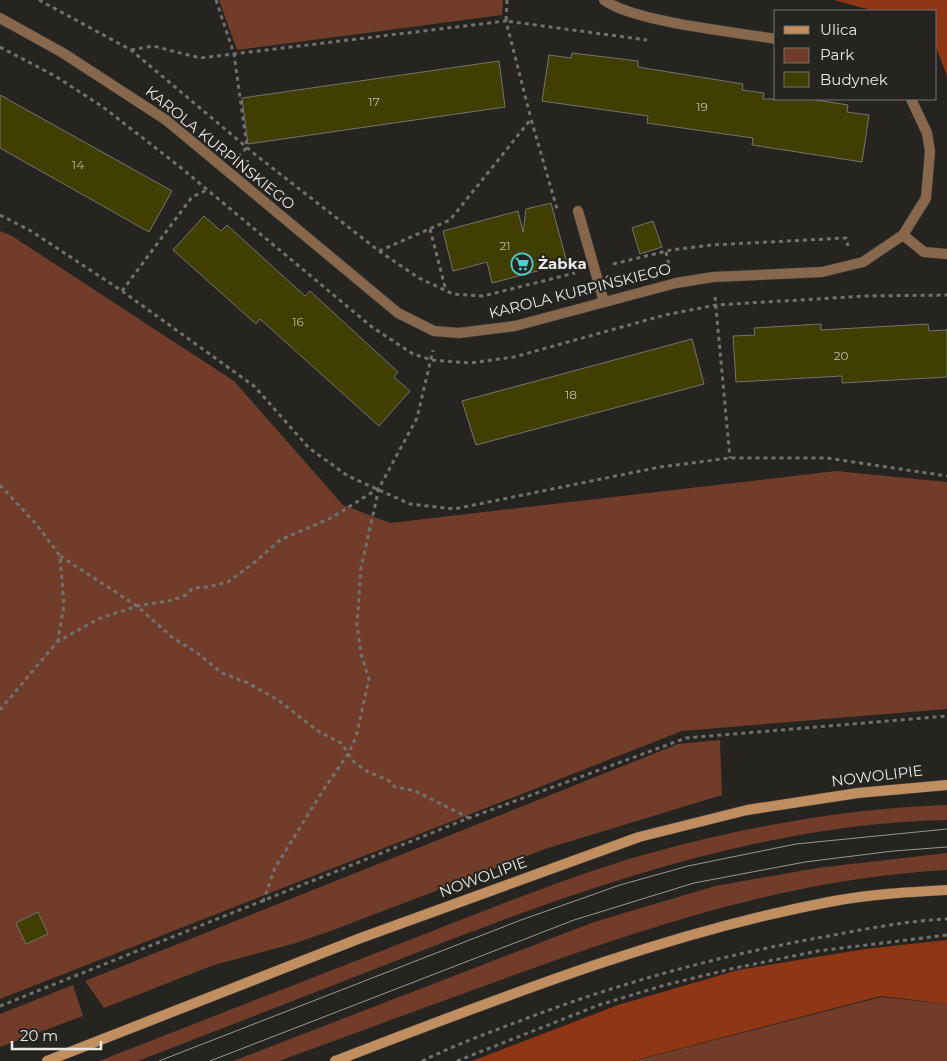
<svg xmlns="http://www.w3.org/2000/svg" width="947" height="1061" font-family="Montserrat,sans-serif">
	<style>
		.green { fill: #713c29 }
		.forest { fill: #8f3714 }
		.building { fill: #403e00; stroke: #747470 }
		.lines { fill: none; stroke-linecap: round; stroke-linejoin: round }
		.lane-casing { stroke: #41403d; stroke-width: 11 }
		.street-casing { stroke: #41403d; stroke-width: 11 }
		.secondary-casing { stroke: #41403d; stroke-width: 11 }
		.path { stroke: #72716e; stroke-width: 3; stroke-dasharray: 4 4; stroke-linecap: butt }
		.lane { stroke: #88684c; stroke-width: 10 }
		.street { stroke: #88684c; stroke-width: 10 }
		.secondary { stroke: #c18e60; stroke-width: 10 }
		.tram { stroke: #9b9997; stroke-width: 1 }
		.labels { text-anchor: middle; stroke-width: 4; stroke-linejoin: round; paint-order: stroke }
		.number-label { font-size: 12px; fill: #c0bead }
		.street-label { font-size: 15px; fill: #eae9e7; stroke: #262421 }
		.poi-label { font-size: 15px; font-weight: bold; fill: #eae9e7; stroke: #262421; text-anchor: start }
	</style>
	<rect width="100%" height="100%" fill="#262421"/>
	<path class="green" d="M219,0H503L502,15L237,50Z
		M0,231L12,236L234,381L343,505L390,523L836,471L947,482V709L682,731L0,999Z
		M720,740L722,795L545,849L336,929L296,943L214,965L104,1008L85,981L678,744Z
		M947,805V820C762,824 587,887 416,953C324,989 231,1025 138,1061H99C199,1022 299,983 399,944C480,913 560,879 643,855C739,828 847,808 947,805Z
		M947,853V870C791,878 641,929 495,982C423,1008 351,1035 279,1061H233L594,922L715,886L817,868Z
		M73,985L83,1016L0,1047V1014Z
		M881,997L947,1004V1061H633Z"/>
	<path class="forest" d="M834,0H947V76L936,47V11H874Z
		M947,940V1004L881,996L632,1061H472L618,1005L738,970L865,949Z"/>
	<path class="building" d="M572,53L638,61V67L743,84L742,90L764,93L763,99H810L848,105L847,112L869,115L862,162L752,145L753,138L647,123L648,116L542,101L549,55L571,58Z
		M499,61L505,107L248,144L242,98Z
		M0,95L172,191L149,232L0,148Z
		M551,203L567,263L492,283L487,262L453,271L443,231L518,211L523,232L526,209Z
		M204,216L221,231L227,225L305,296L310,291L398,372L394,377L410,391L379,426L260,319L256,324L173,250Z
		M653,221L662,247L640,254L632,228Z
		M821,324V330L928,324L929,331L947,330V377L842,383V376L736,382L733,336L755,335L754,328Z
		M692,339L704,384L476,445L462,401Z
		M38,912L48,934L26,944L16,923Z"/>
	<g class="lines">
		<g class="lane-casing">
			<path id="lane" d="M578,211L604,302
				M903,235L924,252L947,254"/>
		</g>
		<g class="street-casing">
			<path id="street" d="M604,0C634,22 735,32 776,39
				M0,18L63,53L166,120L398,313L434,331L459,333L515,326L676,283L713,277L822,272L863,262L903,235L926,198L930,151L927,133L911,99"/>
		</g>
		<g class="secondary-casing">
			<path id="secondary" d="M47,1061L358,939L639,837L747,810L858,793L947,785
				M335,1061C498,999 662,933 834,901C871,894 910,892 947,890"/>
		</g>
		<path class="path" d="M39,0L131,50L257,156L379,251L419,278L453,294L483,296L575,273
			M216,0L234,54L247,147L240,155
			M507,0L506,21L647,40
			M0,47L55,76L103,107L180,167L372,327L413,354L432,360L470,363L514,357L665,315L716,305L866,296L947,295
			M131,50L153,46L200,58L506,21L531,119
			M0,215L31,231L122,291L254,386L309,448L348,476L410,504L454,509L660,467L730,458H827L947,476
			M430,229L446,291
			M379,251L450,220L531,119L557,209
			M666,252L669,266
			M613,264L671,250L711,245L846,238L848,246
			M122,291L192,197L207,190
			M715,297L730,458
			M0,485L37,525L60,556L64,605L58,641
			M60,556L137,606L173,638L196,652L222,673L248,683L278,700L318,731L341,743L354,762L368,772L388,780L395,787L415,791L469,818
			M0,710L57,642L98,619L137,606L174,600L186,595L193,588L207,587L228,582L255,562L280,540L331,518L379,488
			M263,902L275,868L322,792L348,754L356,737L369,679L361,654L357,625L361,568L379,488L417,418L433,350
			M0,1006L469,818L686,738L947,716
			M422,1061C453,1046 485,1034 517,1022C613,985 710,958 812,939C856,931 902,921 947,919
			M457,1061L599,1005L665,985L735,968L818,951L947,935"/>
		<use href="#lane" class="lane"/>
		<use href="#street" class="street"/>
		<use href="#secondary" class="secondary"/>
		<path class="tram" d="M159,1061L521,920L620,885L688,866L796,844L947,829
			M210,1061L574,920L694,883L805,862L893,851L947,847"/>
	</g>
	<defs>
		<g id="supermarket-ring" transform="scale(1.125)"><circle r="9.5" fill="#262421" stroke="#52cdd0" stroke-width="1.5"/><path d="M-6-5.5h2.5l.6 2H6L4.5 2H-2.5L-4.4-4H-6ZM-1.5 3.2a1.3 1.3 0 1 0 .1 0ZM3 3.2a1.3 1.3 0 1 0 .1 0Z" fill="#52cdd0"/></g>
	</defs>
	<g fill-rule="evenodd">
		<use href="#supermarket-ring" x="522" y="264"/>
	</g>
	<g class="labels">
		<g class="number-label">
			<text x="374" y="106">17</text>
			<text x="702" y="111">19</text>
			<text x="78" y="169">14</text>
			<text x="505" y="250">21</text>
			<text x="298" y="326">16</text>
			<text x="841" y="360">20</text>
			<text x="571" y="399">18</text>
		</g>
		<g class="street-label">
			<text transform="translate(220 148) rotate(39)" y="5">KAROLA KURPIŃSKIEGO</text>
			<text transform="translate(580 291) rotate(-14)" y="5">KAROLA KURPIŃSKIEGO</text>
			<text transform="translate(877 776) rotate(-7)" y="5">NOWOLIPIE</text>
			<text transform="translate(483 877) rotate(-20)" y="5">NOWOLIPIE</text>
		</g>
		<g class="poi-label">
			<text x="538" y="269">Żabka</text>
		</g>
	</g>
	<rect x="774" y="10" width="162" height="90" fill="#262421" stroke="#747370"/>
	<rect x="784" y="26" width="25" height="8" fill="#c18e60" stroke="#747370"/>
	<text x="820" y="35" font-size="15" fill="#eae9e7">Ulica</text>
	<rect x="784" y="48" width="25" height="15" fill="#713c29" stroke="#747370"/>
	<text x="820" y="60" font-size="15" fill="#eae9e7">Park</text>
	<rect x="784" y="72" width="25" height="15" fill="#403e00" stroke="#747370"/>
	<text x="820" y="85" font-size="15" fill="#eae9e7">Budynek</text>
	<path d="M12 1041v8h89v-8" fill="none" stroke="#eae9e7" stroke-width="2.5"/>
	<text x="20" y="1041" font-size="15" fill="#eae9e7" stroke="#262421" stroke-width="4" paint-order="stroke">20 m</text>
</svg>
